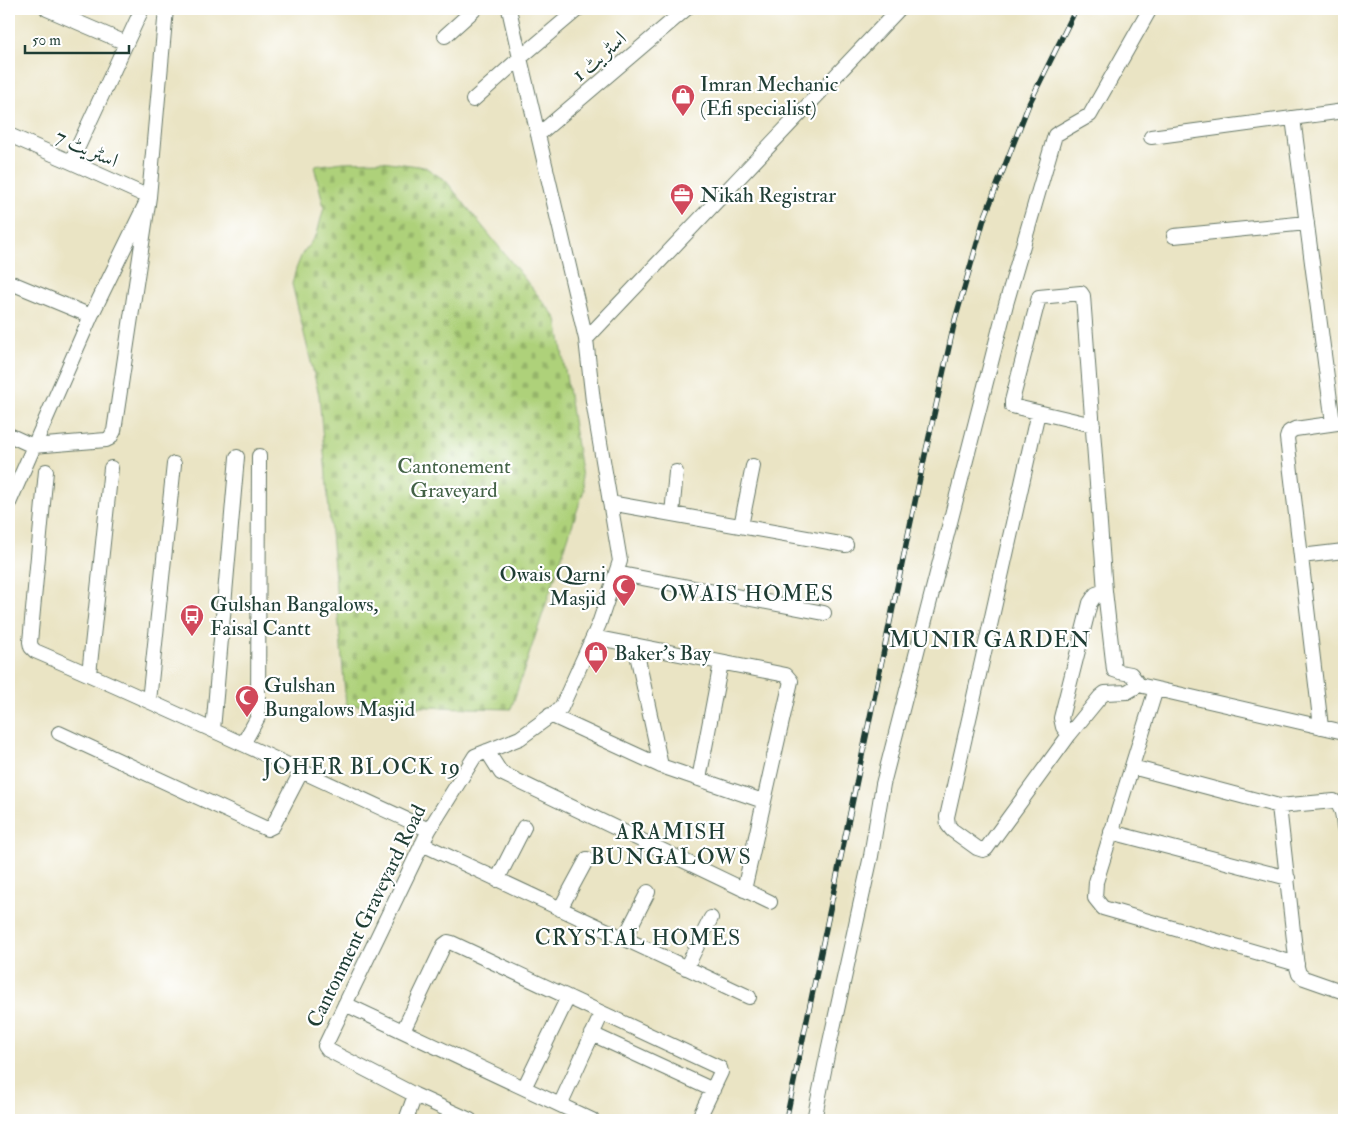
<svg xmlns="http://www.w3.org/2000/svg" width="1353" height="1129" font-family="'IM FELL Double Pica',Amiri,serif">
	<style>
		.cemetery { fill: url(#cemetery-stones); stroke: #668757 }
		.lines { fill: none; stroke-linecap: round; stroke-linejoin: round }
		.minor-casing { stroke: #676; stroke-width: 16 }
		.minor { stroke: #fff; stroke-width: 14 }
		.rail-casing { stroke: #1f3d34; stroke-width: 5.5 }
		.rail { stroke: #fff; stroke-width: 4; stroke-dasharray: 11; stroke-linecap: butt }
		.labels { text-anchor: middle; stroke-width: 4.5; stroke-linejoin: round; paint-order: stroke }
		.street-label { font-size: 21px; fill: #1f3d34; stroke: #fff }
		.poi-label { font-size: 21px; fill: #1f3d34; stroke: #fff; text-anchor: start }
		.park-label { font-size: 21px; fill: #436246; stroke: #fff }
		.neighbourhood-label { font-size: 22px; letter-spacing: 1px; fill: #1f3d34; stroke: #fff }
	</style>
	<defs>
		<pattern id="cemetery-stones" width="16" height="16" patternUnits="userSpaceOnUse" patternTransform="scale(1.25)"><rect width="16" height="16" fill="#aed17a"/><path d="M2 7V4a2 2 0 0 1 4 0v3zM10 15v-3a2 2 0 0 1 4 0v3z" fill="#95b46a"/></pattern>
	</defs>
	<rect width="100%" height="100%" fill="#fff"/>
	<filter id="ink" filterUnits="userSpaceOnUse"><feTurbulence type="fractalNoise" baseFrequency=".02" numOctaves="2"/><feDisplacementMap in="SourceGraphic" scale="10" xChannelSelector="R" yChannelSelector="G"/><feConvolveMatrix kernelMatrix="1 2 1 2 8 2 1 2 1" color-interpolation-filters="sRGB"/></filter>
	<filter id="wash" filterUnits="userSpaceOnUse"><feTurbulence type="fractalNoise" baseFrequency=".0096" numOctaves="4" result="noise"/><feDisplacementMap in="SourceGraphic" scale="20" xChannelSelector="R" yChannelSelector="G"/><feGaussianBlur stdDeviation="1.12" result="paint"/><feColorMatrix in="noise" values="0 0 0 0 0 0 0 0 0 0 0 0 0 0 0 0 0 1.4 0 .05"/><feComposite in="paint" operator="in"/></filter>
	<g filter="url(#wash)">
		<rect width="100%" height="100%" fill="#eae4c4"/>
		<path class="cemetery" d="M382,161L425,167L446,181L557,319L584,490L511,709L346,705L319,395L292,284L296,269L302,254L317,234L324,207L314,166L343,162Z"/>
	</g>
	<g filter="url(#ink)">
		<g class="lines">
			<g class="minor-casing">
				<path id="minor" d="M47,9L126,43
					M509,9L520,58L586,339
					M445,36L475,9
					M473,100L520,58L578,9
					M1293,118L1333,423
					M9,135L71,162L149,197L91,316L9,503
					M538,135L686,9
					M1151,137L1344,111
					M71,162L142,9
					M1174,236L1307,223
					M9,282L91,316
					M1038,412L947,817L948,825L952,830L977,848L983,850L986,849L1069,735L1100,697L1105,693L1127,692L1139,685
					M1093,425L1012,406V401L1039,297L1081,293L1083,296L1105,591L1114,670L1120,672L1131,674L1139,685L1344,732
					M9,435L33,446L106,440L110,438L114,431L149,197L166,9
					M46,471L30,642L31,647L35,651C168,708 298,770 429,830
					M610,503L846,545
					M672,514L676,472
					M741,526L753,466
					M1301,556L1344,551
					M616,573L824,613
					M593,637L786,675L791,681L744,890
					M635,645L661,766
					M89,674L111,468
					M1156,689L1096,882L1095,898L1103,908L1297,964
					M149,701L174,464
					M550,715L661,766L763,801
					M1321,727L1287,438L1289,432L1295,429L1344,422
					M213,730L237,457
					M59,733L267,829L273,826L301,772
					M1069,735L1063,727L1061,718L1090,603L1096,594L1105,591
					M243,744L258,717L259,456
					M487,751L501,773L770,902
					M1132,767L1279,806L1334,801C1343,806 1343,818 1344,828
					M699,779L721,663
					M1279,806L1297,967L1299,974L1304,978L1344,992
					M1111,832L1288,878
					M422,844L749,997
					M497,880L524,827
					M560,909L587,859
					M624,939L648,892
					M686,968L711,918
					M345,1004L592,1120
					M403,1031L444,945L448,942L452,943L720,1068L721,1072L698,1120
					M592,1034L713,1090
					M524,1088L568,997
					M560,1105L602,1013
					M406,1120L415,1095
					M470,1120L415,1095L328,1050L325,1046L429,830L475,756L520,738L561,708L599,624L620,561L593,401L586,339L899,9
					M814,1120L828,1051L871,856L883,784L1006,304L1055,135L1090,115L1150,9"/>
			</g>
			<use href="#minor" class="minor"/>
			<g class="rail-casing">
				<path id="rail" d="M786,1120L921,473L955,320L984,219L1029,104L1076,9"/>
			</g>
			<use href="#rail" class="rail"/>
		</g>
	</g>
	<defs>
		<g id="shop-pin" transform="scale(1.25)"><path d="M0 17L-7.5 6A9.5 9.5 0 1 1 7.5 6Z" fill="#d1495b" stroke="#fff"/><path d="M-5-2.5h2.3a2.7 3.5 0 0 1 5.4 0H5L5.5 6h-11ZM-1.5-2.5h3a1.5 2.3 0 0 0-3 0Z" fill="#fff"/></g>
		<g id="office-pin" transform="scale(1.25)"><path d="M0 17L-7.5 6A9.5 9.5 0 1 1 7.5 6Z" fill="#d1495b" stroke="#fff"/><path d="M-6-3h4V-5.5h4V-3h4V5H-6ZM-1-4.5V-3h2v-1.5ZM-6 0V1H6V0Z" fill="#fff"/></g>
		<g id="mosque-pin" transform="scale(1.25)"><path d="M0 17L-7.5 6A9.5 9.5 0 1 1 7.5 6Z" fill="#d1495b" stroke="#fff"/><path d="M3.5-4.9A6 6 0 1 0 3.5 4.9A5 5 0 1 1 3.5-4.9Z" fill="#fff"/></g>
		<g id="bus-pin" transform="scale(1.25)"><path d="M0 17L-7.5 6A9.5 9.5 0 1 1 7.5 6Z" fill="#d1495b" stroke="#fff"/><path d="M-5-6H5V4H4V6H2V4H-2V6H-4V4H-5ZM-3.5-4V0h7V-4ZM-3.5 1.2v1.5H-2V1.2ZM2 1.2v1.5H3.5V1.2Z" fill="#fff"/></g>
	</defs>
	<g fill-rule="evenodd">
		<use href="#shop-pin" x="683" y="96"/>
		<use href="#office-pin" x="682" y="195"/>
		<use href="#mosque-pin" x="624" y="586"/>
		<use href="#bus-pin" x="192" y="616"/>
		<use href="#shop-pin" x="596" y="653"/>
		<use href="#mosque-pin" x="247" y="697"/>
	</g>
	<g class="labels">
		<g class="street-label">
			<text transform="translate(599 56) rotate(-41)" y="7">اسٹریٹ 1</text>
			<text transform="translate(87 148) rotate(24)" y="7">اسٹریٹ 7</text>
			<text transform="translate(366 916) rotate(-64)" y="7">Cantonment Graveyard Road</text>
		</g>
		<g class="poi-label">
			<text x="700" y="91">Imran Mechanic<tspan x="700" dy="24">(Efi specialist)</tspan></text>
			<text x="700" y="202">Nikah Registrar</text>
			<text x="606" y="581" text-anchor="end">Owais Qarni<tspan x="606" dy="24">Masjid</tspan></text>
			<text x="210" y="611">Gulshan Bangalows,<tspan x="210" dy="24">Faisal Cantt</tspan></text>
			<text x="614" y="660">Baker's Bay</text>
			<text x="264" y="692">Gulshan<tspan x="264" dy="24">Bungalows Masjid</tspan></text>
		</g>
		<g class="park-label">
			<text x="454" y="473">Cantonement<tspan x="454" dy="24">Graveyard</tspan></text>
		</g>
		<g class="neighbourhood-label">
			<text x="747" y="601">OWAIS HOMES</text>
			<text x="990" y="647">MUNIR GARDEN</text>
			<text x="362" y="774">JOHER BLOCK 19</text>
			<text x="671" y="839">ARAMISH<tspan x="671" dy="25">BUNGALOWS</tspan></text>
			<text x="638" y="945">CRYSTAL HOMES</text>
		</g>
	</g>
	<rect width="1353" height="1129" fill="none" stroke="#fff" stroke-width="30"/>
	<path d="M25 45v8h104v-8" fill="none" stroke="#1f3d34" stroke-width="2.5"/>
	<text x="32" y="45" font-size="15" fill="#1f3d34" stroke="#ffffff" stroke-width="4" paint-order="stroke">50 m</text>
</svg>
